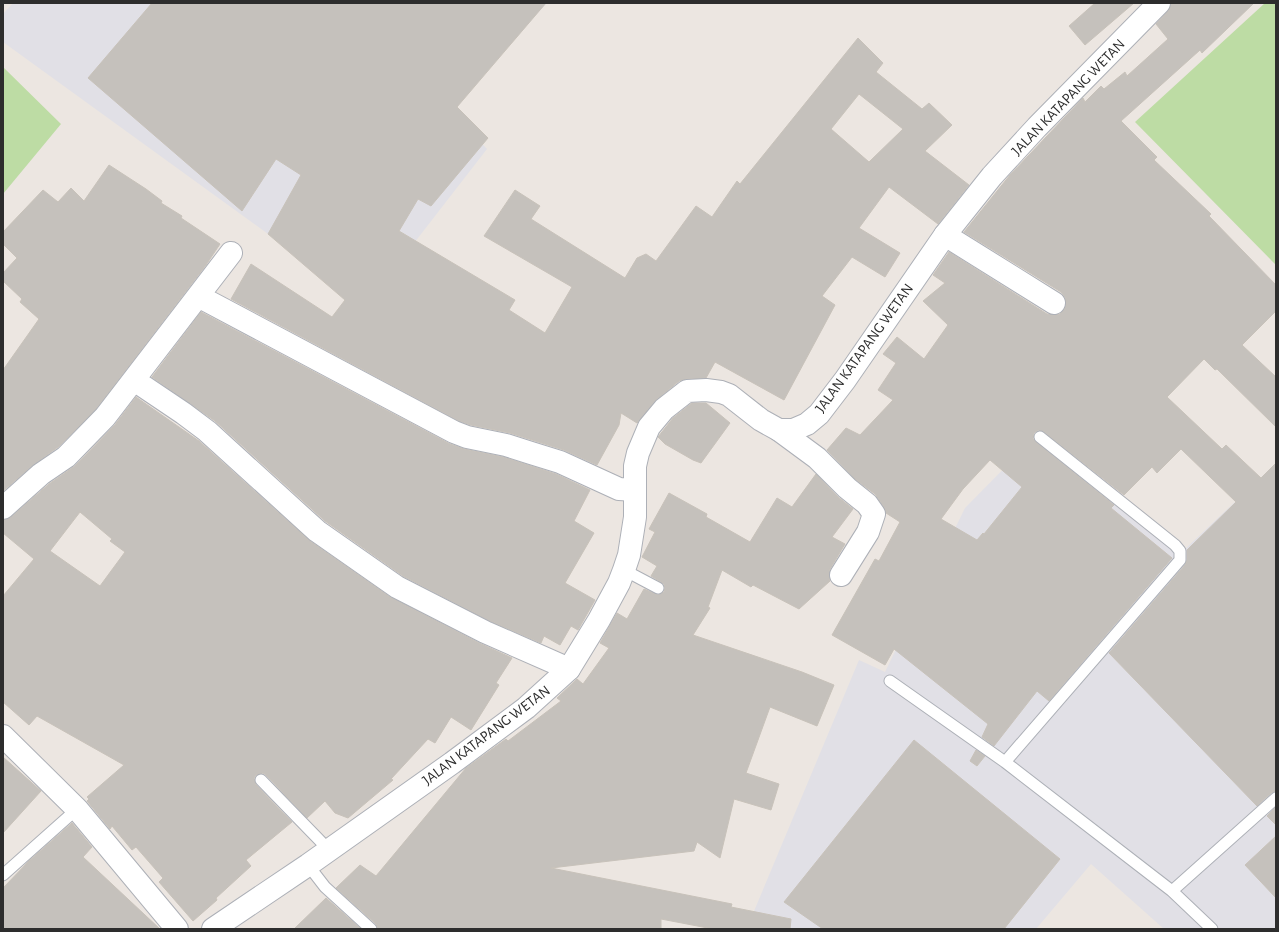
<svg xmlns="http://www.w3.org/2000/svg" width="1279" height="932" font-family="'Alegreya Sans',sans-serif">
	<style>
		.industrial { fill: #e1e0e6 }
		.green { fill: #bddca4 }
		.building { fill: #c5c1bc; stroke: #c8c2ba; fill-rule: evenodd }
		.lines { fill: none; stroke-linecap: round; stroke-linejoin: round }
		.lane-casing { stroke: #adb0b7; stroke-width: 13 }
		.street-casing { stroke: #adb0b7; stroke-width: 24 }
		.secondary-casing { stroke: #adb0b7; stroke-width: 24 }
		.lane { stroke: #fff; stroke-width: 11 }
		.street { stroke: #fff; stroke-width: 22 }
		.secondary { stroke: #fff; stroke-width: 22 }
		.labels { text-anchor: middle; stroke-width: 4; stroke-linejoin: round; paint-order: stroke }
		.street-label { font-size: 15px; fill: #2d2d2d; stroke: #fff }
	</style>
	<rect width="100%" height="100%" fill="#ece6e1"/>
	<path class="industrial" d="M13,3H547L450,109L487,149L366,305L3,42V14Z
		M1039,433L1183,551L1276,463V929H1164L1091,864L1036,929H748L747,928L859,660L885,672L965,508Z"/>
	<path class="green" d="M1265,3H1276V265L1135,122Z
		M3,67L61,124L3,194Z"/>
	<path class="building" d="M152,3H546L457,107L488,138L431,206L418,199L399,231L515,300L509,310L545,333L572,287L484,236L515,190L540,206L531,219L625,278L637,258L646,254L656,261L696,206L712,217L737,181L740,184L858,38L883,63L876,72L922,109L929,103L952,125L925,151L969,185L938,224L889,187L859,228L900,253L885,277L852,257L822,296L835,305L784,400L715,362L706,378L686,379L679,381L655,401L637,423L621,413L619,425L597,465L564,450L510,433L471,425L459,421L231,299L251,264L332,317L345,300L268,234L301,175L276,159L242,211L88,78ZM859,94L903,129L869,162L831,129Z
		M1095,3H1134L1085,45L1069,26Z
		M1171,3H1254L1202,53L1200,50L1121,121L1157,157L1154,160L1211,214L1209,216L1276,285V311L1242,345L1276,377V427L1217,369L1215,370L1204,359L1167,397L1222,449L1226,445L1261,478L1276,463V791L1271,793L1257,806L1109,653L1185,565L1187,560V550L1236,502L1181,449L1157,473L1152,467L1124,495L1044,432L1038,430L1034,433L1033,439L1036,442L1114,505L1111,508L1172,558L1049,701L1037,691L994,746L982,737L988,724L894,649L885,665L832,635L875,559L879,561L900,522L886,513L884,507L875,494L855,479L827,450L846,428L860,435L893,400L878,390L896,363L883,354L897,337L924,359L948,325L923,301L945,283L933,275L949,252L1047,314L1054,315L1060,314L1064,310L1066,303L1065,297L1061,292L964,232L1010,175L1083,98L1085,102L1101,86L1104,89L1125,72L1127,76L1168,39L1156,24L1168,11ZM990,460L1022,487L984,534L983,533L977,540L941,519L963,489Z
		M109,165L146,189L162,201L161,203L182,216L181,218L220,244L206,265L96,409L58,447L33,465L3,491V370L39,319L20,302L22,299L3,281V273L17,258L3,244V232L43,190L58,202L71,188L84,201Z
		M201,312L450,444L464,449L503,457L556,474L590,490L574,521L594,533L565,583L595,600L578,630L571,626L560,645L544,636L541,643L490,621L403,576L325,521L215,421L152,377Z
		M136,397L199,441L310,541L390,597L479,643L512,658L496,683L499,685L471,730L451,717L435,743L428,739L391,779L393,780L348,818L335,813L325,801L307,818L266,775L263,773L256,775L254,778L256,785L292,822L246,860L251,866L216,898L217,900L193,921L159,882L163,878L136,847L132,850L112,826L110,829L87,801L89,799L87,797L124,765L37,716L29,725L3,702V596L34,559L3,533V520L11,517L49,484L75,466L114,426ZM80,512L112,539L110,541L125,552L100,586L50,551Z
		M692,403H706L730,423L701,463L693,460L665,444L658,437L673,418Z
		M816,474L838,497L853,509L832,537L845,544L830,569L829,575L830,581L799,609L753,585L751,587L722,570L708,607L710,608L693,635L802,672L834,685L817,726L770,707L746,773L779,784L771,810L734,799L720,858L697,842L694,851L551,868L732,904L731,907L791,919L790,929H713L661,919V929H378L376,924L336,888L360,865L376,876L466,768L506,739L508,741L561,701L557,698L577,679L583,684L609,648L600,643L617,613L627,619L644,589L658,595L664,592L665,588L664,584L651,576L657,566L642,557L655,532L649,529L669,493L707,514L706,517L750,542L777,498L792,507Z
		M914,740L1060,859L1004,929H823L784,902Z
		M976,750L985,756L977,766L970,761Z
		M3,757L41,791L3,833Z
		M1276,807V825L1267,816Z
		M72,823L92,847L83,857L160,929H3V888L29,861Z
		M1276,836V898L1245,865Z
		M326,898L361,929H294Z"/>
	<g class="lines">
		<g class="lane-casing">
			<path id="lane" d="M624,570L658,588
				M890,681L1005,762L1172,891L1276,798
				M1005,762L1180,560V551L1175,545L1040,437
				M261,780L329,850
				M308,865L325,887L371,929
				M3,875L77,809
				M1172,891L1212,929"/>
		</g>
		<g class="street-casing">
			<path id="street" d="M945,235L1054,303
				M198,296L454,432L467,437L506,445L531,453L560,462L619,489L635,490
				M134,380L183,413L207,431L317,531L397,587L485,632L569,669
				M779,430L817,458L847,488L867,504L874,514L868,532L841,575
				M3,508L41,474L66,457L105,417L231,253
				M3,736L77,809L177,929"/>
		</g>
		<g class="secondary-casing">
			<path id="secondary" d="M213,929L308,865L452,763L526,708L569,669L599,620L619,583L624,570L629,555L635,517V466L638,453L649,427L664,409L687,391L706,390L721,392L729,395L761,420L779,430H793L807,424L819,414L845,380L945,235L992,176L1037,127L1159,3"/>
		</g>
		<use href="#lane" class="lane"/>
		<use href="#street" class="street"/>
		<use href="#secondary" class="secondary"/>
	</g>
	<g class="labels">
		<g class="street-label">
			<text transform="translate(1068 97) rotate(-46)" y="5">JALAN KATAPANG WETAN</text>
			<text transform="translate(864 348) rotate(-54)" y="5">JALAN KATAPANG WETAN</text>
			<text transform="translate(486 735) rotate(-37)" y="5">JALAN KATAPANG WETAN</text>
		</g>
	</g>
	<rect width="1279" height="932" fill="none" stroke="#2d2d2d" stroke-width="8"/>
</svg>
